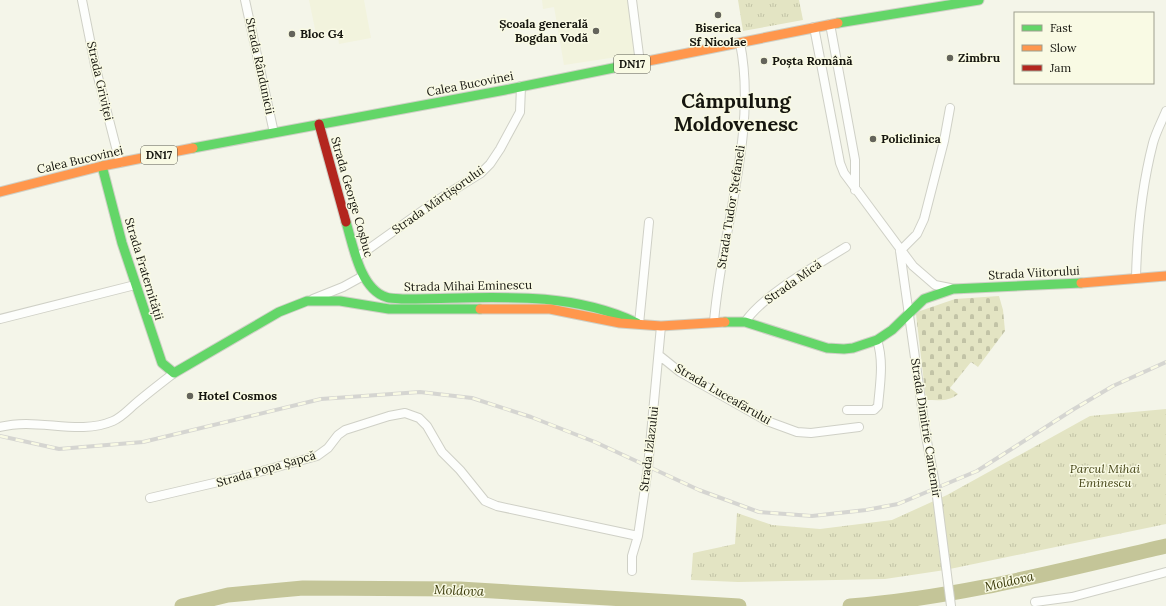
<svg xmlns="http://www.w3.org/2000/svg" width="1166" height="606" font-family="Lora,serif">
	<style>
		.built { fill: #f2f3dd }
		.cemetery { fill: url(#cemetery-stones) }
		.park { fill: url(#park-tufts) }
		.lines { fill: none; stroke-linecap: round; stroke-linejoin: round }
		.stream { stroke: #c4c598; stroke-width: 2.5 }
		.river { stroke: #c4c598; stroke-width: 15 }
		.street-casing { stroke: #cfd0c6; stroke-width: 10 }
		.fast-casing { stroke: #cfd0c6; stroke-width: 11 }
		.slow-casing { stroke: #cfd0c6; stroke-width: 11 }
		.jam-casing { stroke: #cfd0c6; stroke-width: 11 }
		.street { stroke: #fdfefc; stroke-width: 8 }
		.fast { stroke: #63d668; stroke-width: 9 }
		.slow { stroke: #ff974d; stroke-width: 9 }
		.jam { stroke: #b3261e; stroke-width: 9 }
		.rail-casing { stroke: #d5d5d1; stroke-width: 4 }
		.rail { stroke: #f9fae4; stroke-width: 2.5; stroke-dasharray: 8; stroke-linecap: butt }
		.poi-dot { fill: #64645b; stroke: #f9fae4; stroke-width: 1.5 }
		.labels { text-anchor: middle; stroke-width: 3; stroke-linejoin: round; paint-order: stroke }
		.shield { fill: #f9fae4; stroke: #5a5a4f; stroke-width: 1 }
		.shield-label { font-size: 11px; font-weight: bold; fill: #16160f }
		.poi-label { font-size: 12px; font-weight: bold; fill: #16160f; stroke: #f9fae4; text-anchor: start }
		.street-label { font-size: 12px; fill: #16160f; stroke: #f9fae4 }
		.park-label { font-size: 12px; font-style: italic; fill: #454517; stroke: #f9fae4 }
		.water-label { font-size: 13px; font-style: italic; fill: #373706; stroke: #f9fae4 }
		.town-label { font-size: 20px; font-weight: bold; fill: #16160f; stroke: #f9fae4 }
	</style>
	<defs>
		<pattern id="cemetery-stones" width="16" height="16" patternUnits="userSpaceOnUse"><rect width="16" height="16" fill="#e3e4c3"/><path d="M2 7V4a2 2 0 0 1 4 0v3zM10 15v-3a2 2 0 0 1 4 0v3z" fill="#c2c3a6"/></pattern>
		<pattern id="park-tufts" width="24" height="20" patternUnits="userSpaceOnUse"><rect width="24" height="20" fill="#e3e4c3"/><path d="M3 7l-1-3M5 7V3M7 7l1-3M15 17l-1-3M17 17v-4M19 17l1-3" fill="none" stroke="#c2c3a6"/></pattern>
	</defs>
	<rect width="100%" height="100%" fill="#f4f5e9"/>
	<path class="built" d="M309,0H364L371,38L339,44L337,30L316,34Z
		M542,0H628L637,54L564,65L554,7L543,9Z"/>
	<path class="cemetery" d="M999,296L1003,310L1005,331L978,367L971,362L950,388L958,394C949,402 938,400 926,400L916,314L920,311L955,299Z"/>
	<path class="park" d="M738,0H799L803,20L743,31Z
		M1166,409V524L945,570L885,579L738,582L691,580L693,553L735,544L737,513L772,525L820,529L892,520L947,495L1090,416Z"/>
	<g class="lines">
		<path class="stream" d="M899,602V606"/>
		<path class="river" d="M182,606L228,595L303,588L460,589L739,606
			M850,606C957,598 1062,570 1166,546"/>
		<g class="street-casing">
			<path id="street" d="M82,0L95,65L120,163
				M245,0L274,133
				M632,0L640,63
				M830,24L855,160V190
				M814,27L840,163L844,173L913,266L935,285L950,288
				M900,251L926,436L936,489L951,606
				M900,251L917,234L924,219L944,141L950,108
				M356,258L436,201L481,173L490,164L500,149L520,112L521,86
				M1136,278C1137,233 1142,186 1153,143C1156,132 1162,121 1166,111
				M313,299L343,287L363,276
				M0,319L135,285
				M714,322C721,233 758,131 740,43
				M745,322C763,295 817,265 846,247
				M639,324L649,222
				M660,356L680,372L767,421L797,432L811,433L859,427
				M847,410H874L878,406C880,384 884,361 877,340
				M0,427C37,417 78,436 113,421C122,417 128,410 135,404C148,393 161,383 174,373
				M150,498L244,476L317,456L328,448L338,435L345,430L389,416L405,413L419,418L427,426L442,452L460,470L485,501L497,506L638,536
				M632,571V556L638,536L648,467L661,326
				M1035,602L1072,597L1166,572"/>
		</g>
		<g class="fast-casing">
			<path id="fast" d="M838,23L979,0
				M193,148L505,90L628,65
				M102,166L122,243L162,363L174,373L279,312L307,301H340L389,309H480
				M346,222C353,245 360,289 386,297C391,299 397,298 402,299C481,299 564,288 637,323
				M725,322H745L827,348L844,349L853,348L877,340L892,330L924,299L953,289L1081,283"/>
		</g>
		<g class="slow-casing">
			<path id="slow" d="M628,65L838,23
				M0,192L102,166L193,148
				M1081,283L1166,276
				M480,309H550L620,323L661,326L725,322"/>
		</g>
		<g class="jam-casing">
			<path id="jam" d="M319,124L346,222"/>
		</g>
		<use href="#street" class="street"/>
		<use href="#fast" class="fast"/>
		<use href="#slow" class="slow"/>
		<use href="#jam" class="jam"/>
		<g class="rail-casing">
			<path id="rail" d="M0,436L59,449L143,442L321,399L420,392L472,398L531,417L595,442L699,490L759,512L812,516L866,510L898,504L977,471L1074,409L1113,386L1166,362"/>
		</g>
		<use href="#rail" class="rail"/>
	</g>
	<g class="poi-dot">
		<circle cx="718" cy="15" r="4"/>
		<circle cx="596" cy="31" r="4"/>
		<circle cx="292" cy="34" r="4"/>
		<circle cx="950" cy="58" r="4"/>
		<circle cx="764" cy="61" r="4"/>
		<circle cx="873" cy="139" r="4"/>
		<circle cx="190" cy="396" r="4"/>
	</g>
	<g class="labels">
		<g class="shield">
			<rect x="614" y="55" width="36" height="18" rx="3"/>
			<rect x="141" y="146" width="36" height="18" rx="3"/>
		</g>
		<g class="shield-label">
			<text x="632" y="68">DN17</text>
			<text x="159" y="159">DN17</text>
		</g>
		<g class="poi-label">
			<text x="588" y="28" text-anchor="end">Școala generală<tspan x="588" dy="14">Bogdan Vodă</tspan></text>
			<text x="718" y="32" text-anchor="middle">Biserica<tspan x="718" dy="14">Sf Nicolae</tspan></text>
			<text x="300" y="38">Bloc G4</text>
			<text x="958" y="62">Zimbru</text>
			<text x="772" y="65">Poșta Română</text>
			<text x="881" y="143">Policlinica</text>
			<text x="198" y="400">Hotel Cosmos</text>
		</g>
		<g class="street-label">
			<text transform="translate(260 66) rotate(78)" y="4">Strada Rândunicii</text>
			<text transform="translate(100 81) rotate(77)" y="4">Strada Griviței</text>
			<text transform="translate(470 84) rotate(-11)" y="4">Calea Bucovinei</text>
			<text transform="translate(80 160) rotate(-13)" y="4">Calea Bucovinei</text>
			<text transform="translate(352 197) rotate(74)" y="4">Strada George Coșbuc</text>
			<text transform="translate(438 200) rotate(-35)" y="4">Strada Mărțișorului</text>
			<text transform="translate(731 207) rotate(-81)" y="4">Strada Tudor Ștefaneli</text>
			<text transform="translate(144 269) rotate(73)" y="4">Strada Fraternității</text>
			<text transform="translate(1034 273) rotate(-3)" y="4">Strada Viitorului</text>
			<text transform="translate(793 282) rotate(-35)" y="4">Strada Mică</text>
			<text transform="translate(468 286) rotate(-1)" y="4">Strada Mihai Eminescu</text>
			<text transform="translate(723 394) rotate(30)" y="4">Strada Luceafărului</text>
			<text transform="translate(926 428) rotate(81)" y="4">Strada Dimitrie Cantemir</text>
			<text transform="translate(649 449) rotate(-83)" y="4">Strada Izlazului</text>
			<text transform="translate(266 469) rotate(-16)" y="4">Strada Popa Șapcă</text>
		</g>
		<g class="park-label">
			<text x="1105" y="473">Parcul Mihai<tspan x="1105" dy="14">Eminescu</tspan></text>
		</g>
		<g class="water-label">
			<text transform="translate(1009 581) rotate(-13)" y="5">Moldova</text>
			<text transform="translate(459 590) rotate(2)" y="5">Moldova</text>
		</g>
		<g class="town-label">
			<text x="736" y="108">Câmpulung<tspan x="736" dy="23">Moldovenesc</tspan></text>
		</g>
	</g>
	<rect x="1014" y="12" width="140" height="72" fill="#f9fae4" stroke="#9e9f8f"/>
	<rect x="1022" y="25" width="20" height="6" fill="#63d668" stroke="#9e9f8f"/>
	<text x="1050" y="32" font-size="12" fill="#16160f">Fast</text>
	<rect x="1022" y="45" width="20" height="6" fill="#ff974d" stroke="#9e9f8f"/>
	<text x="1050" y="52" font-size="12" fill="#16160f">Slow</text>
	<rect x="1022" y="65" width="20" height="6" fill="#b3261e" stroke="#9e9f8f"/>
	<text x="1050" y="72" font-size="12" fill="#16160f">Jam</text>
</svg>
